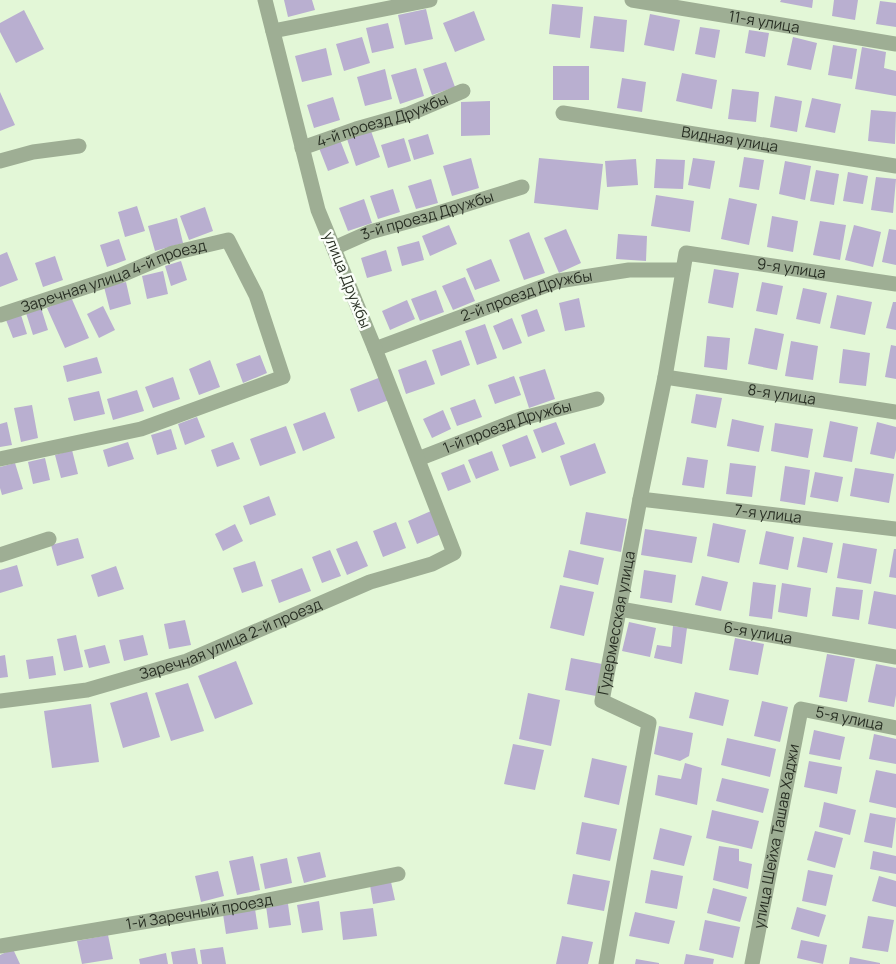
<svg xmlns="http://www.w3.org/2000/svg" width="896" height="964" font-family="Manrope,sans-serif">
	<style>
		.building { fill: #b9afd0 }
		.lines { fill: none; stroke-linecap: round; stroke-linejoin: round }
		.minor { stroke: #9eae94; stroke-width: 15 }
		.labels { text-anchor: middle; stroke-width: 5; stroke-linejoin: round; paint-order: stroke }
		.street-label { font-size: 15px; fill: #293024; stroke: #fafef8 }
	</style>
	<rect width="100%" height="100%" fill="#e3f7d7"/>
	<path class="building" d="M284,0H312L315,10L288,17Z
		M781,0H813L812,8L780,2Z
		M834,0H858L855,20L832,16Z
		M880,1L896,3V27L876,24Z
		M552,4L583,7L580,38L549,34Z
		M426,9L433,39L405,45L398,15Z
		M24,10L44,49L16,63L0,32V23Z
		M474,11L485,40L455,52L443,23Z
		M650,14L680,20L674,51L644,45Z
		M594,16L627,20L624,52L590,48Z
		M388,23L394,48L372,53L366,28Z
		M700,27L720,30L715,58L695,54Z
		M749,30L769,33L765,57L745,53Z
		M362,37L370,63L344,71L336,44Z
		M793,37L817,43L811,70L787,65Z
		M833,45L857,49L852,79L828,75Z
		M862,47L886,52L884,68L896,71V96L855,89Z
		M326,48L332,75L302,82L295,56Z
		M446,62L455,87L432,95L423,69Z
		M553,66H589V100H553Z
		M416,68L424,96L400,104L391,75Z
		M385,69L392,99L365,106L357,77Z
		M682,73L717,80L712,109L676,101Z
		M622,78L646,82L642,112L617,108Z
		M732,89L759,92L756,122L728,119Z
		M0,92L15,125L0,131Z
		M775,96L802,101L797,132L770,127Z
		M333,97L340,120L314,128L307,105Z
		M812,98L841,104L835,133L805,127Z
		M490,101V135L461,136V102Z
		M871,110L896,112L895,144L868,141Z
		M371,131L380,157L356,166L347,139Z
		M428,134L434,154L414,160L408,140Z
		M404,138L411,161L388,168L381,145Z
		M340,140L349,163L328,171L319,148Z
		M744,157L764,160L759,190L739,187Z
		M471,158L479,188L452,196L443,166Z
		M539,158L603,164L598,210L534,203Z
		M693,158L715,161L710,189L688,185Z
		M636,159L638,185L607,187L605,161Z
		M656,159L685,160L683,189L654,188Z
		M785,161L811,166L805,200L779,194Z
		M816,170L839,174L834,205L810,201Z
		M848,172L868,176L863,204L843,201Z
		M876,177L896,179L893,213L871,210Z
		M431,179L438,203L416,209L408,186Z
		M393,189L400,212L378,219L370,196Z
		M656,195L694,201L690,232L651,226Z
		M729,198L757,204L749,245L721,239Z
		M364,199L372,223L348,231L339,208Z
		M137,206L145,231L125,237L118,212Z
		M205,207L213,231L189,240L180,216Z
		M772,216L798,221L793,252L767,247Z
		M177,218L183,243L155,251L148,226Z
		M820,221L846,225L840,260L813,255Z
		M449,225L457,244L430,256L422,236Z
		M854,225L881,232L873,267L845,260Z
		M566,229L581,263L559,273L544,238Z
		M889,229L896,230V265L882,262Z
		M529,232L545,273L524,280L509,240Z
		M618,234L647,236L646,261L616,259Z
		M119,239L126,260L107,267L100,245Z
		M419,241L424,260L402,266L397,247Z
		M386,250L392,271L367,278L361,258Z
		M7,252L18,280L0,287V255Z
		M55,256L63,280L43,287L35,263Z
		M491,259L500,281L475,290L466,269Z
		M181,261L187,280L171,286L165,266Z
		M714,269L739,273L733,308L708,303Z
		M163,271L168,294L147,299L142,276Z
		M465,277L475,301L453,310L442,286Z
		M126,282L131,304L110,310L104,287Z
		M762,282L783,286L777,315L756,311Z
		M803,288L827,293L820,324L796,319Z
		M436,290L444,312L420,321L411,299Z
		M837,295L872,302L865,335L830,328Z
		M71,297L89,338L65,348L47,308Z
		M579,298L585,327L565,331L559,303Z
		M407,300L415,319L390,330L382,311Z
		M893,302H896V330L886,328Z
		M103,306L115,330L99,338L87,314Z
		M41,308L48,330L33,335L26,313Z
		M537,309L545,331L528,337L521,315Z
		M21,315L27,334L13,338L6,320Z
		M512,318L522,343L503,350L493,326Z
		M485,324L497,358L477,365L465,331Z
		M755,328L784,334L777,370L748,364Z
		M707,336L730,338L727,370L704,367Z
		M461,340L470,365L441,376L432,350Z
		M791,341L818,346L813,380L785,376Z
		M891,345L896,346V379L885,377Z
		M843,349L870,353L866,386L839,383Z
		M260,355L267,373L243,383L236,364Z
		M97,357L102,373L67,382L63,366Z
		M210,360L220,387L199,395L189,369Z
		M426,360L435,384L406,394L398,370Z
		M545,369L555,399L529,408L519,377Z
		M514,376L521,395L495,404L488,385Z
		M173,377L180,399L153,408L145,387Z
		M381,377L389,400L358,412L350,389Z
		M137,390L144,411L113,420L107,399Z
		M99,391L105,414L74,421L68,398Z
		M696,394L722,398L716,428L691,423Z
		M475,399L482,417L457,426L450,408Z
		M32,405L38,438L21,442L14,408Z
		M443,410L451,429L432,438L423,419Z
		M325,412L335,438L303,451L293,424Z
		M197,417L205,437L185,445L178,424Z
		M732,419L764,426L759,452L727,446Z
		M830,421L858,427L852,462L823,457Z
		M7,422L12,445L0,447V424Z
		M556,422L565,444L542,453L533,430Z
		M877,422L896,427V450L894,459L870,454Z
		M775,423L813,429L808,458L771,451Z
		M286,426L296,453L260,466L250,439Z
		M171,429L177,449L157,455L151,435Z
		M527,435L536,458L510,467L502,445Z
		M128,442L134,459L108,467L103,450Z
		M233,442L240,459L217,467L211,450Z
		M595,443L606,473L570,486L560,456Z
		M72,450L78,474L61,478L55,455Z
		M492,451L499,470L476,479L468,460Z
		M687,457L708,460L704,488L682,485Z
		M45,458L50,480L33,484L28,462Z
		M15,463L23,489L2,495L0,488V467Z
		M730,463L756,466L752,497L726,494Z
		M464,464L471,482L448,491L441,473Z
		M785,466L810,470L805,505L780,501Z
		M855,468L894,474L889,503L850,496Z
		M815,472L843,477L838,502L810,497Z
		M269,496L276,515L250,525L243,506Z
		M431,511L441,534L417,544L408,521Z
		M586,512L627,519L621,552L580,544Z
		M396,522L406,548L383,557L373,531Z
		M713,523L746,530L739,563L707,556Z
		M235,524L243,541L223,551L215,534Z
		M645,529L697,537L692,563L641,555Z
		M766,531L794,537L788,570L759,564Z
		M803,537L833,543L827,573L797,567Z
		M78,538L84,558L57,566L51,545Z
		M357,541L368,566L347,575L336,549Z
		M843,543L877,549L871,584L837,578Z
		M894,549H896V578L889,577Z
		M330,550L341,576L322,583L312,557Z
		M569,550L604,558L598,585L563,577Z
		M255,561L263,586L242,593L233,568Z
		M17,565L23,586L0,593V570Z
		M116,566L124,589L98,597L91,575Z
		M302,568L311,591L279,603L271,580Z
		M644,570L676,575L672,603L640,598Z
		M702,576L728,582L721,611L695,605Z
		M753,582L776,585L772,619L749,616Z
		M782,583L811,588L807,617L778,612Z
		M560,585L594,592L584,636L550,628Z
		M836,587L863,590L859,620L832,616Z
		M874,591L896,595V629L868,624Z
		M185,620L191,645L169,649L164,624Z
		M629,622L656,628L650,657L622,651Z
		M673,626L687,628L682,664L654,658L657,645L671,647Z
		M76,635L83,667L64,671L57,639Z
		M143,635L148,655L124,661L119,640Z
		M735,638L764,644L758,675L729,670Z
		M105,645L110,663L89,668L84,650Z
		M827,654L855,659L847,702L819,697Z
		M5,655L8,677L0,678V656Z
		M53,656L56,675L29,679L26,660Z
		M571,658L602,664L596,696L565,690Z
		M236,661L253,704L215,719L198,676Z
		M876,664L896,668V695L894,707L868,702Z
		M188,683L204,731L171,741L155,693Z
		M147,692L160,737L123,748L110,703Z
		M695,692L729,700L723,726L689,718Z
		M528,693L560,700L551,746L519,739Z
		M762,701L788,707L780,742L754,736Z
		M91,704L99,762L52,768L44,711Z
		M659,726L693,733L689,756L680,761L654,754Z
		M814,730L845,737L840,760L809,754Z
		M874,734L896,739V764L869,759Z
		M727,738L776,749L770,777L721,765Z
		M513,744L544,750L535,790L504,784Z
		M592,758L627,766L619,805L584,797Z
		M809,761L842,767L837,794L804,787Z
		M685,763L702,768L697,805L655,795L658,775L681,779Z
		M876,770L896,774V808L869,802Z
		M722,778L769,789L763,813L716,801Z
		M824,802L856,810L850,835L819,827Z
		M712,810L759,821L752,849L706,838Z
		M870,813L896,818L892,848L864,842Z
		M582,822L617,829L610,861L576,854Z
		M660,828L692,836L684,866L653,859Z
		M815,831L843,838L835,868L807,860Z
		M719,846L739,849V861L752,864L748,889L713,880Z
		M873,851L896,856V874L870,869Z
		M320,852L326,877L304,883L297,857Z
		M253,856L260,890L237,895L229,861Z
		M287,858L292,883L265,889L260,864Z
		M651,870L683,876L677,909L645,903Z
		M808,870L833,875L826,906L802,901Z
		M218,871L224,896L201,902L195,876Z
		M573,874L610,881L604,911L567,904Z
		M879,876L896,881V907L872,901Z
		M391,882L395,900L373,904L370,885Z
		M713,888L747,897L740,922L707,913Z
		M319,901L323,930L302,933L297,905Z
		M288,904L291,925L269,928L266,906Z
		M797,907L826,915L819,937L791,929Z
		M373,908L377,936L343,940L340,912Z
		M255,909L258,929L226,934L223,914Z
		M635,912L675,921L669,944L629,936Z
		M868,916L894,920L888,952L862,948Z
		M705,920L740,927L733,958L699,950Z
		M108,935L113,959L82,964L77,941Z
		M562,936L593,942L588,964H556Z
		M801,940L827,945L823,964L797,958Z
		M223,947L226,964H202L200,950Z
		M195,948L198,964H173L171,952Z
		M13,949L20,964H0V955Z
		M166,953L168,964H140L139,959Z
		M686,954L714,959L713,964H684Z
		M850,957L880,963V964H849Z
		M636,959L659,963V964H635Z"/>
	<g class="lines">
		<g class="minor">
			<path id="s1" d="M632,0L896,44"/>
			<path d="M273,31L430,0"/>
			<path id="s2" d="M563,113L896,166"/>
			<path id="s3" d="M302,148L356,129L409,114L463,91"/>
			<path d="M0,161L33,152L79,146"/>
			<path id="s4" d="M334,248L370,232L432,215L522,187"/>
			<path id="s5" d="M0,315L119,276L173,253L228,240L256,295L283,377L141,429L0,459"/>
			<path id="s6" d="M375,349L558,281L629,270H683"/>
			<path id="s7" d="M665,377L896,412"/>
			<path id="s8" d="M418,459L523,418L597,399"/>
			<path id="s9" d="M640,499L896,529"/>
			<path d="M0,555L49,539"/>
			<path id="s10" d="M620,609L896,657"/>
			<path id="s11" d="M0,701L87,690L187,661L370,582L432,564L454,553L375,349L318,210L265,0"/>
			<path id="s12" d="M0,946L249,904L398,874"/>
			<path id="s13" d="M606,964L649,723L602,701L640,499L665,377L686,253L896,284"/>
			<path id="s14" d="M752,964L801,709L896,728"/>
		</g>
	</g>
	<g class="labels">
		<g class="street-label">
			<text dy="5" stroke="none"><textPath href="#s1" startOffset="134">11-я улица</textPath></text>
			<text dy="5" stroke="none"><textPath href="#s3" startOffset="85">4-й проезд Дружбы</textPath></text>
			<text dy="5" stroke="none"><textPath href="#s2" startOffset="169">Видная улица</textPath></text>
			<text dy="5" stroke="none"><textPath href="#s4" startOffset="99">3-й проезд Дружбы</textPath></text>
			<text dy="5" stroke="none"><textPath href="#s13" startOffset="859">9-я улица</textPath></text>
			<text dy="5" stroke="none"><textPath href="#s5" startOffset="120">Заречная улица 4-й проезд</textPath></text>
			<text transform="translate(347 280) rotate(68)" y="5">улица Дружбы</text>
			<text dy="5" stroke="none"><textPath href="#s6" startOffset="161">2-й проезд Дружбы</textPath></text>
			<text dy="5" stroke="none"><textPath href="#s7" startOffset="118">8-я улица</textPath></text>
			<text dy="5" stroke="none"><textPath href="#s8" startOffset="95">1-й проезд Дружбы</textPath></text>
			<text dy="5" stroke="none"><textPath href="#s9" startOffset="129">7-я улица</textPath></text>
			<text dy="5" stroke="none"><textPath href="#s13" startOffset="376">Гудермесская улица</textPath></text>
			<text dy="5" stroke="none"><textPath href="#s10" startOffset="140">6-я улица</textPath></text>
			<text dy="5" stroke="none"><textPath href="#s11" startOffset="240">Заречная улица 2-й проезд</textPath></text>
			<text dy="5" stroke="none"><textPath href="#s14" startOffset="309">5-я улица</textPath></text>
			<text dy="5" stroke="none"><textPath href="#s14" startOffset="130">улица Шейха Ташав Хаджи</textPath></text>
			<text dy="5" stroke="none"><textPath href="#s12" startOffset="202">1-й Заречный проезд</textPath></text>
		</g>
	</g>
</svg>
